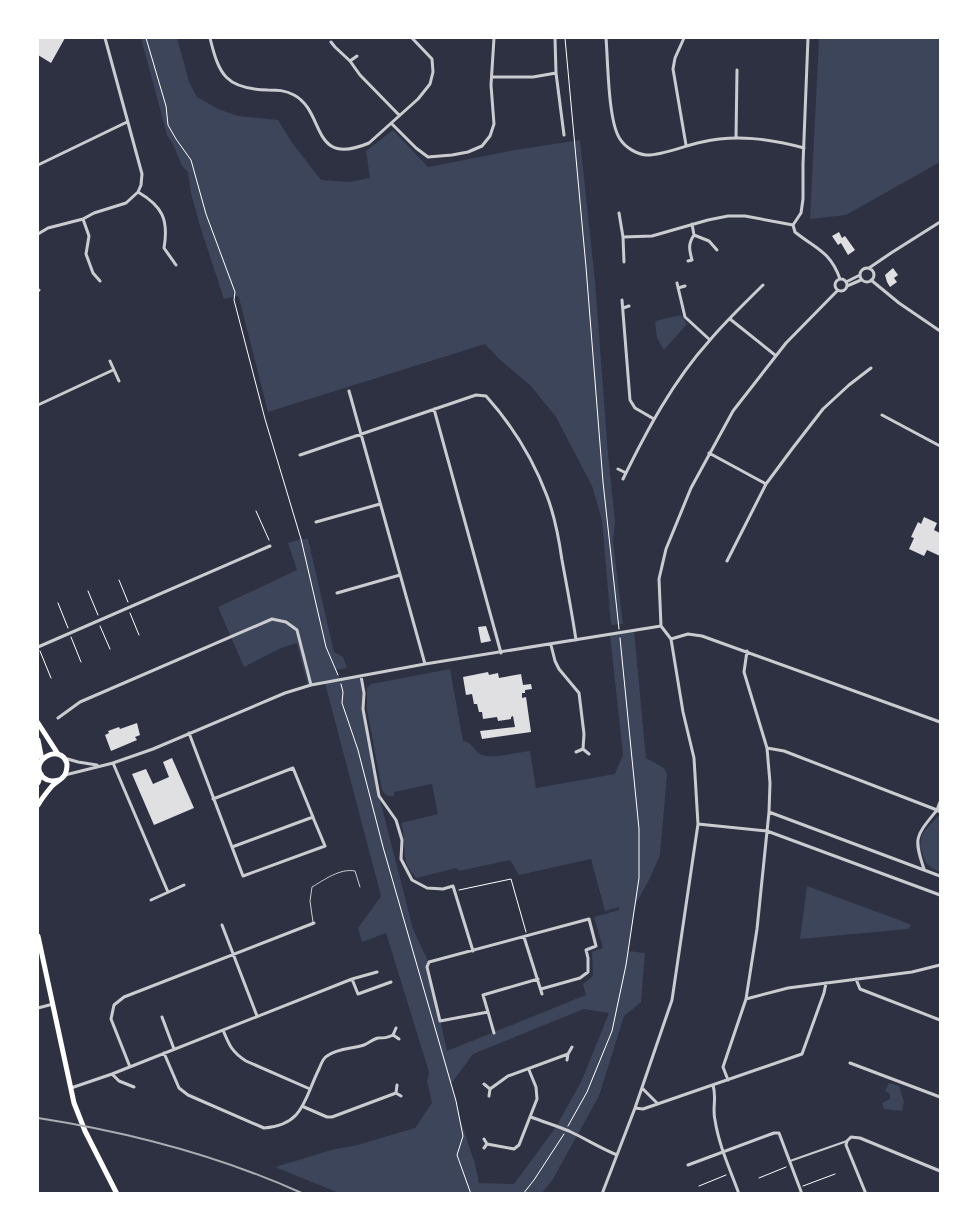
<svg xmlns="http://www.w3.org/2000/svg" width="978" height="1231" font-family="'Times New Roman',serif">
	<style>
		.green { fill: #3c4559; fill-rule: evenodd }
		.building { fill: #e0e0e3 }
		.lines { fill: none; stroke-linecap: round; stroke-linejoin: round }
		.path { stroke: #fff; stroke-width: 1 }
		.service { stroke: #caccd0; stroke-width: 1 }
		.pedestrian { stroke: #caccd0; stroke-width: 2 }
		.minor { stroke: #caccd0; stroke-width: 3 }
		.trunk { stroke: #fff; stroke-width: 5 }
		.rail { stroke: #abadb3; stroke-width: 2 }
	</style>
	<rect width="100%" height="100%" fill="#2d3142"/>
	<path class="green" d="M141,38H177L189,82L197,97L218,109L238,116L278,120L293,144L321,180L350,182L370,178L366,151L393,130L428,167L515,150L580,140L595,281L608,454L615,521L613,542L623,624L611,625L602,520L592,486L556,417L531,386L499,359L485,344L268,412L239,298L237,296L224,299L200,226L191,193L188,172L182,166L174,146L167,135Z
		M819,38H940V162L846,215L810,219Z
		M681,315L687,324L664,350L657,338L655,321Z
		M301,539H308L334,652L343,657L347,668L336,670L340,680L361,676L363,709L379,796L413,929L427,959L447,1051L586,995L583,984L593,976L592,952L603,948L594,917L619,910V907L605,911L591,859L519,875L510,860L459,871L456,868L417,878C398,862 408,843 401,823L438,814L432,784L394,792V796C388,797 385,795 382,790L367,709V688L371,684L450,669L463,741C474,743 473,751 482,755C492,759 518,752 530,751L536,788L615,774L623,755L610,635L634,631L646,758L664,768L667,774L660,855L649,880L635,905L628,951L645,953L641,1002L624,1016L599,1096L553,1179L542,1193H339L275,1167L335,1149L354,1146L415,1128L432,1103L427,1081L429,1072L386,933L362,942L358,928L381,896L325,683L308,686L297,643L281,648L244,667L218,607L297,570L288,543ZM584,1009L609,1013L582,1080L556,1127L514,1184L479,1183L475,1164L459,1115L451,1084L473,1054Z
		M938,816L940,817V872L932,868L926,863L920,847L922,834Z
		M807,886L907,923L911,925L910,927L908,929L800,939Z
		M889,1083L899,1086L904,1102L902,1111L884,1109L882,1103L890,1099V1094L885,1091Z"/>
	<path class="building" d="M38,38H65L51,63L38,55Z
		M839,232L842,238L845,236L855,250L848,255L841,243L838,245L832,236Z
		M893,268L898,275L894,278L897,282L890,287L887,282L885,275Z
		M924,517L937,523L934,530L940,533V556L927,550L924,556L909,549L914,538L911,537L918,522L921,524Z
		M486,626L491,641L481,643L478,627Z
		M488,672L489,675L498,673L499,678L521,674L523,685L531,684L532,689L525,690V693H522V698L526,697L531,732L482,739L480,731L515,727L513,716L511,717V719L498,721L497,717L483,719L482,712H479L477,704H474L472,694L466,695L463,677Z
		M137,723L140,735L135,737L137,740L111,751L105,735L109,733L108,731L119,727L120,729Z
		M172,758L194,808L154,825L132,774L146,769L153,784L169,777L163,762Z"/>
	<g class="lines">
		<path class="path" d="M146,38L166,106L168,125L176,139L191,160L206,214L235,292L234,300L265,419L301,539L326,647L338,675
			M565,38L586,267L603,482L619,629
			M256,511L269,540
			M119,580L128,602
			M88,591L98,615
			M58,603L68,628
			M130,613L139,635
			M100,626L110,649
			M71,637L81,662
			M40,651L51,678
			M341,684L343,692L342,703L358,750L383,847L456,1101L463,1136L457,1155L471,1194
			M459,890L511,879L526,932
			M568,1126L587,1092L612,1031L626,965L639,878V829L620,638
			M759,1178L786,1167
			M699,1186L726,1175
			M803,1186L835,1174
			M523,1194L534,1180L564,1134"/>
		<path class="service" d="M313,922L310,901L312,887C324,880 340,868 355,871L360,887"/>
		<path class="pedestrian" d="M790,1161L847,1141"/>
		<path class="minor" d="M210,38C219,75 226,89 268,90C277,90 285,90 294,95C326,112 310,168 369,143L418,99L430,84L433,72L432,59L412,38
			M555,38L556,73L564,135
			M606,38C608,61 608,122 620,139C625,147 636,154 646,155C661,156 686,145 702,142C736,134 770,139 804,148
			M684,38L675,58L673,69L686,145
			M331,42L335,47L350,61L360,75L399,115
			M350,61L357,56
			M492,77H533L556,73
			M392,124L416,148L428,157L452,155L468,152L482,146L490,136L494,124L491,85L494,38
			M736,138L737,70
			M38,165L127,122
			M138,192C162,206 169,219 164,248L176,265
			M619,213L623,237L624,262
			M83,219L89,236L86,254L93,273L100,281
			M692,224L694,235
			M793,225L801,213L803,199V164L808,38
			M793,225L795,232C816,249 830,251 840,279
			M38,234L48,228L83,219L94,213L126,203L138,192L141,185L142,174L105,38
			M623,237L652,236L708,220L728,216H745L793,225
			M688,261L692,260C689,249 688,244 694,235L709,241L717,250
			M860 275a7 7 0 1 1 14 0a7 7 0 1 1-14 0Z
			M869,268L891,253L940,222
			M835 285a6 6 0 1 1 12 0a6 6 0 1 1-12 0Z
			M871,280L899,303L940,331
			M846,282L860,275
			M677,283L685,317L710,340
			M847,286L861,280
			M678,288L685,286
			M38,291L39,290
			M622,300L630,400L635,408L654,419
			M623,308L629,306
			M730,319L775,355
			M110,361L119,381
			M349,391L425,664
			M38,405L113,370
			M434,409L501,653
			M882,415L940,446
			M709,453L766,484
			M300,455L476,395L486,396C513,426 533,459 547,496C555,517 559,539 562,560C567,587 572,613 576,640
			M618,469L626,473
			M623,479C647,430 673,381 710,340C726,321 745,303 763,285
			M316,522L380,504
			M727,561L766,484L792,449L823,409L849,385L871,368
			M337,593L400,575
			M671,639L688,634L702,636L940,722
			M551,645L555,661L559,669L579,693L584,734L583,749
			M38,647L270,546
			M361,676L364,693L363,709L379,796L396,820L402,840L401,859L412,880L427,888L443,889L453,886L473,951
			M58,718L80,702L272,619L286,622L297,630L311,685
			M189,733L232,847L313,817L293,768L213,799
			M767,748L784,751L937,810L940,802
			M576,752L583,749L589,754
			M64,758L78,762L97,765
			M113,763L168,892
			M65,775L113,763L153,749L285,693L311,685L425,664L661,626
			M769,812L940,876
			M698,824L767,831L940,895
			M232,847L243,876L325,846L312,815
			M924,869C913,837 916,836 937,810L940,812
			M151,900L184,885
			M222,925L257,1016
			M524,937L542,994
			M352,979L358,994L391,982
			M538,979L483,995L488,1012L440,1021L427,967L429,962L589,919L596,946L586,950L588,958V972L580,978L541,989
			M856,979L860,989L940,1020
			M746,999L788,988L912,972L940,965
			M38,1008L53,1004
			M488,1012L494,1033
			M162,1017L174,1049
			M396,1028L393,1035L399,1039
			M223,1030C229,1045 232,1052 246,1061L310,1089
			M164,1053L179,1088L188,1095L264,1128C304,1125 304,1099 319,1069C321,1064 323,1058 327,1056C338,1048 352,1049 364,1045C369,1043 373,1039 378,1038C384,1038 387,1038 393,1035
			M567,1060L568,1054L572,1047
			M850,1063L940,1097
			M130,1067L111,1019L114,1005L124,997L314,923
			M112,1074L119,1081L134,1087
			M728,1080L723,1067L746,999L757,929L769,812L770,783L767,748L744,672L747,651
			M484,1084L490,1089L489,1096
			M397,1085L396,1093L401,1096
			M713,1085C717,1098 712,1108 715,1120C719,1146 730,1169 739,1194
			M71,1088L112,1074L352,979L377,972
			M642,1088L658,1104
			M490,1089L508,1076L568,1054
			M304,1107L327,1117H332L396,1093
			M635,1108L643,1109L802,1054L824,993L826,983
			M531,1117C544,1122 557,1126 569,1131C586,1139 600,1148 617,1155
			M487,1144L514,1149L519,1145L537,1099L536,1087L529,1070
			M484,1148L487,1144L484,1139
			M688,1165L774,1133H779L802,1194
			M602,1194L635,1108L672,1000L698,824L694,758L683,712L671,639L661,626L659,579L666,549L691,488L733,411L786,343L838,290
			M866,1194L846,1145L847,1141L851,1137L860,1138L940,1171"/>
		<path class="trunk" d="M38,723L58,754
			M38,740L42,760
			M38,783L41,774
			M38,805C42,798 47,792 52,786C56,782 61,780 64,776C67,772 67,768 67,764C61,741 26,762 44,778C49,782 54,781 59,780
			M38,936L74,1103L85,1131L117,1194"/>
		<path class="rail" d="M38,1118C128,1132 220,1156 304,1194"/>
	</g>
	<rect width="978" height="1231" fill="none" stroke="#ffffff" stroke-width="78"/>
</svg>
